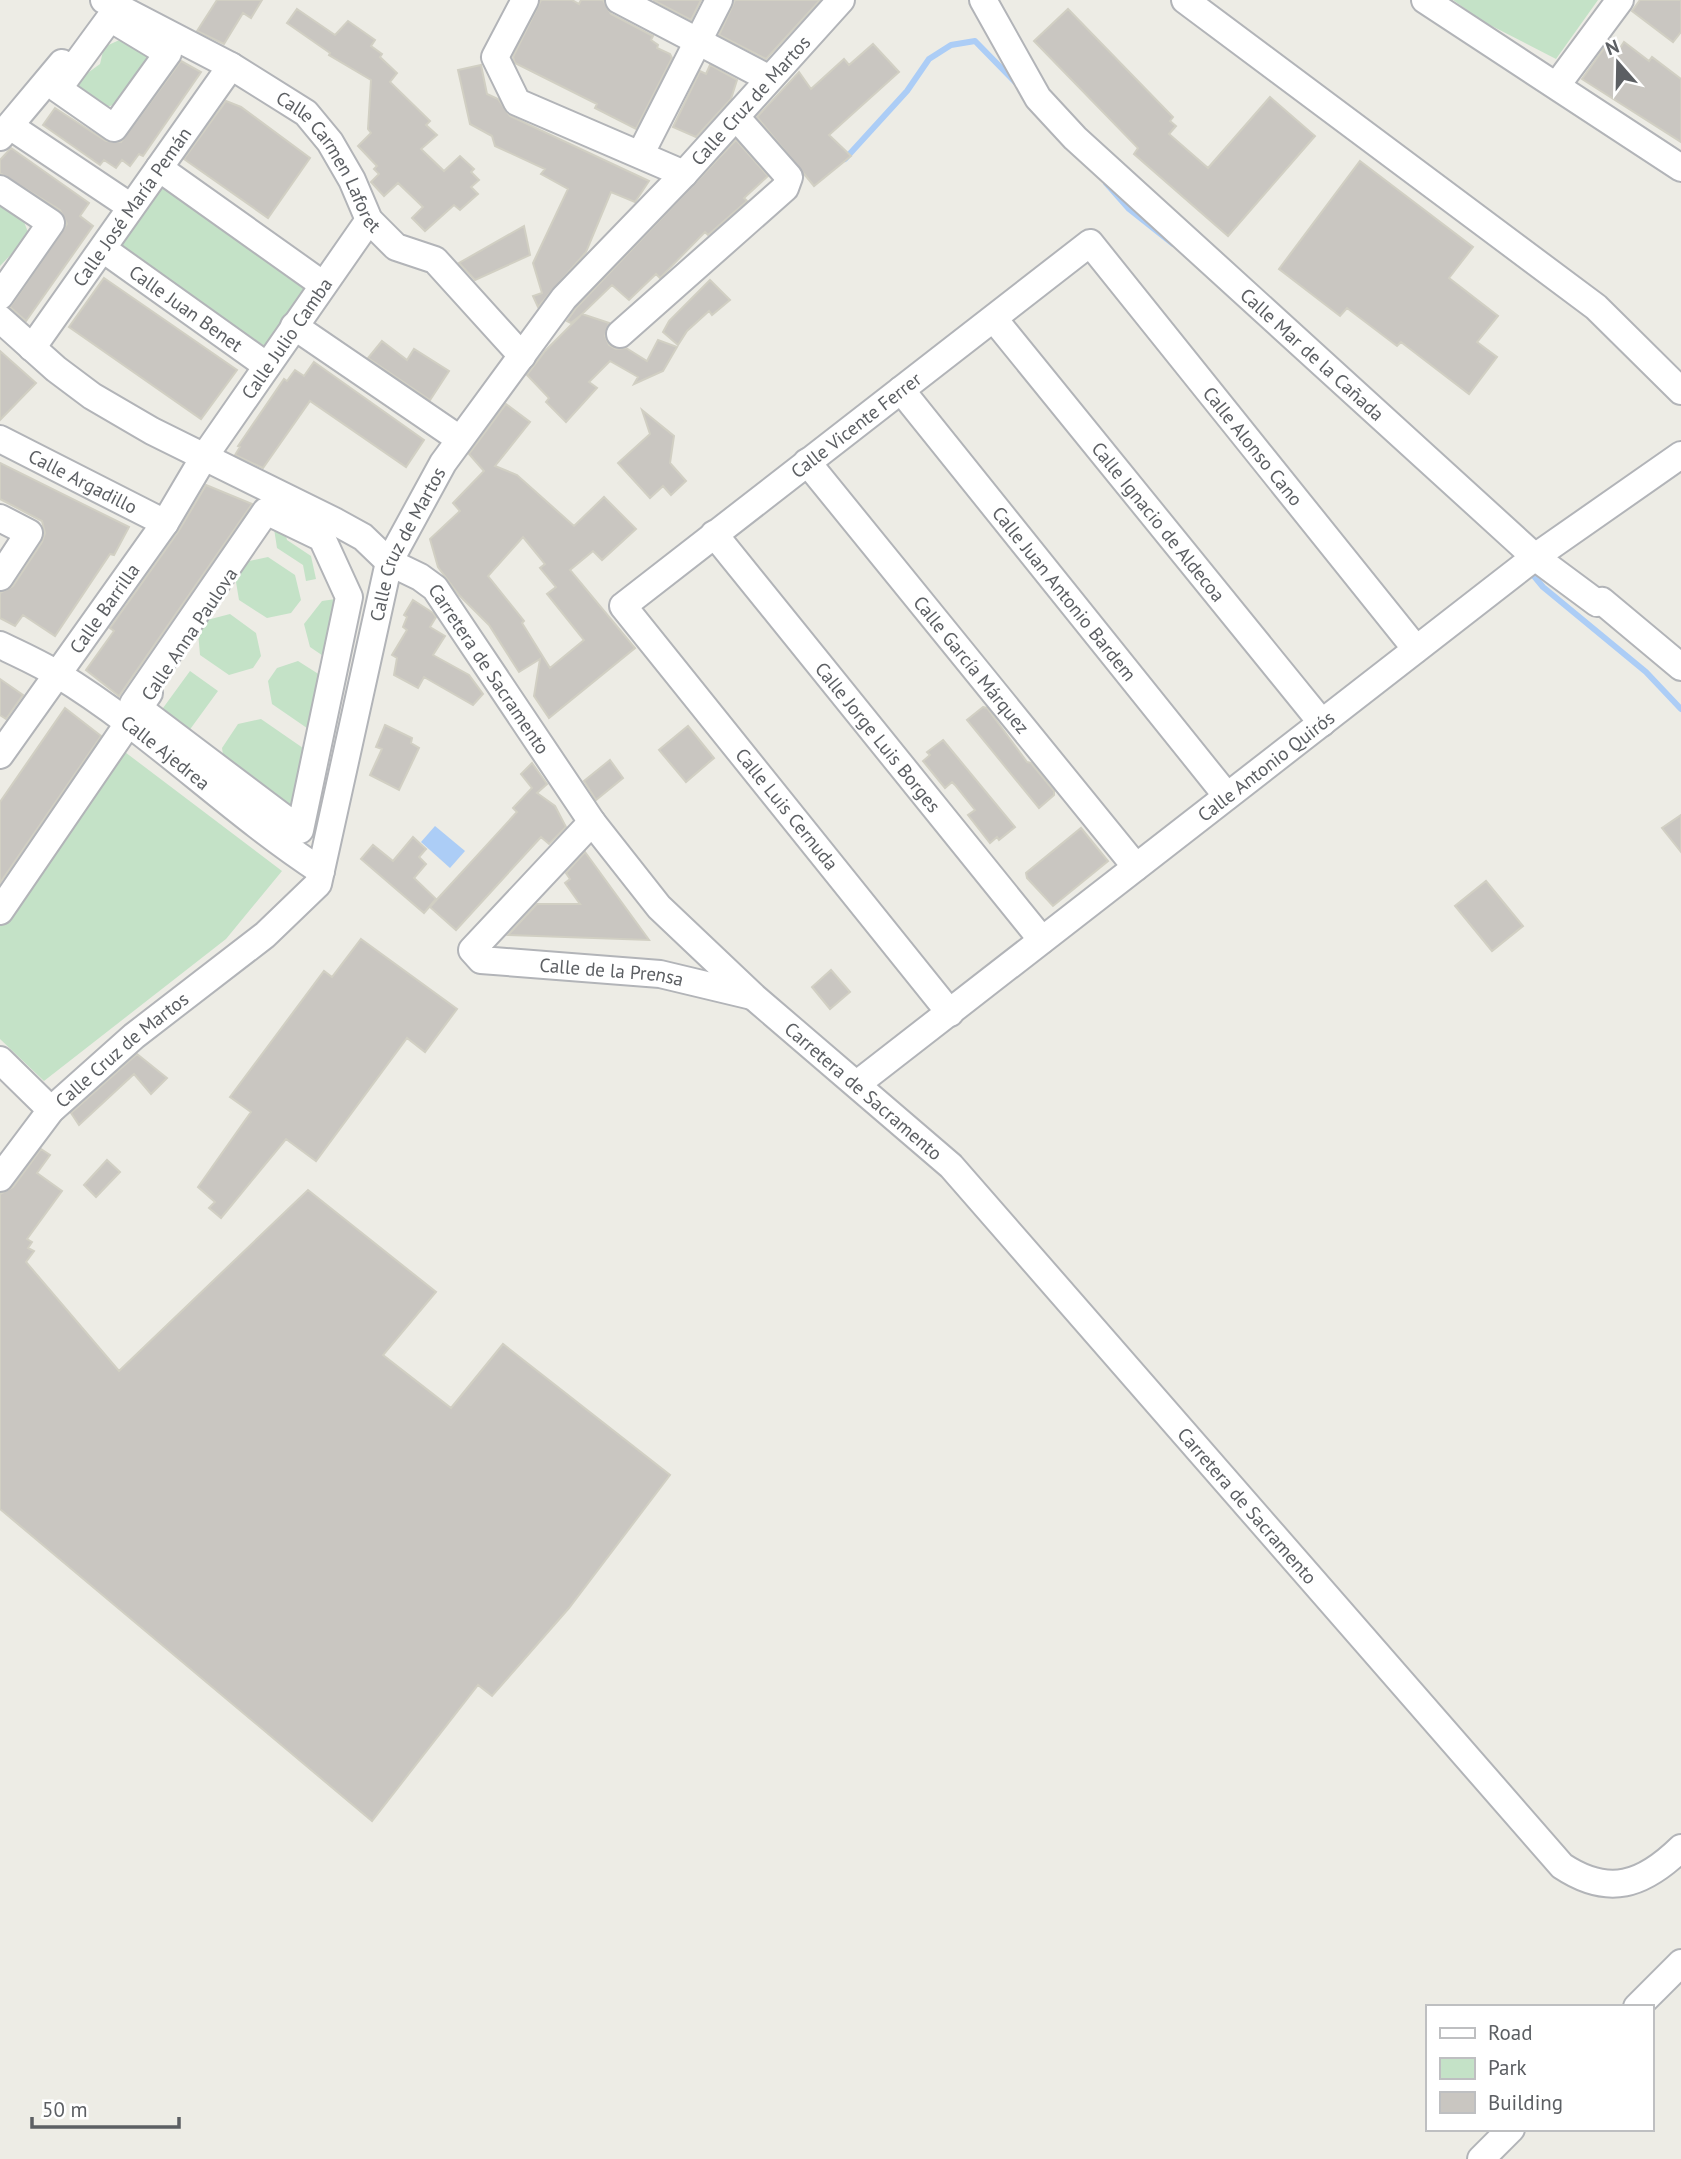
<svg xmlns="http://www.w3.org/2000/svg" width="1681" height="2159" font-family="'PT Sans',sans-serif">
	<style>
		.green { fill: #c4e2c7 }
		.water { fill: #accdf6 }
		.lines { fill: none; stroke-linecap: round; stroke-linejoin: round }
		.stream { stroke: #accdf6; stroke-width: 6 }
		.building { fill: #c9c6c1; stroke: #d1cfc3; stroke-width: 2; fill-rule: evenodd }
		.minor-casing { stroke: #b2b4b8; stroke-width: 30 }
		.minor { stroke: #fff; stroke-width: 26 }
		.labels { text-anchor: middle; stroke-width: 6; stroke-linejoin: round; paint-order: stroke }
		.street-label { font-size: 19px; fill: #5c5f63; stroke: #fff }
	</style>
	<rect width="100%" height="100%" fill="#edece5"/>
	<path class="green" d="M1453,0H1598L1556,59L1484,22Z
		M126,37L151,56L116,104L104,108L77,88L82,77L100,64L104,47Z
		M163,185L311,284L269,349L119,247Z
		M0,198L22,217L28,232L24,241L0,266Z
		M281,516L287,540L311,556L316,579L306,581L303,565L277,548L273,522Z
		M268,557L295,575L301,600L291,613L267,618L239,600L235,576L245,562Z
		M349,597L335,664L310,647L304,624L322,601Z
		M230,614L256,633L261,656L253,668L229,675L200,655L198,632L207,620Z
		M298,661L331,682L320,737L272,704L268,681L277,668Z
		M190,671L218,691L183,739L155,719Z
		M261,719L316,757L300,830L226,774L222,748L238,724Z
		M117,746L282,871L226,939L44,1081L0,1039V918Z"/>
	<path class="water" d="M435,826L465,851L450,868L421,842Z"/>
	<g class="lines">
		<path class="stream" d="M845,159L907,91L929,59L951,45L975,41L1017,84
			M1106,183L1129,209L1173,244
			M1529,570L1543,587L1646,672L1681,709"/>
	</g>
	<path class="building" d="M217,0H262L251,18L243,13L224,44L197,31Z
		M541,0H572L579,4L581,0H603L611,14L653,36L651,40L658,45L657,48L670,54L672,58L636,129L595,108L597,104L515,63L513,57Z
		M653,0H701L691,20Z
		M735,0H820L766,59L719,35Z
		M1640,0H1681V32L1673,42L1632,11Z
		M297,9L335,35L348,21L375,40L371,46L382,54L380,57L397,73L390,82L430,121L426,125L437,135L421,149L444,171L460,156L474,169L471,172L479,180L471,187L478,194L460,210L454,205L425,231L412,218L423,207L398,183L384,196L371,182L379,174L374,169L377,166L358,146L371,133L368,129L371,80L329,55L330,53L287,23Z
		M1068,9L1173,117L1170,121L1176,126L1169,134L1208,168L1270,97L1315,136L1228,236L1134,154L1138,148L1034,41Z
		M1610,40L1620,48L1624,42L1649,61L1652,57L1681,79V142L1582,79Z
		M873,44L899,72L829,135L851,156L814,186L757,117L799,72L811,89L844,59L849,65Z
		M181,61L201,72L143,156L139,154L130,166L122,160L116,168L104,160L100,165L43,125L55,108L106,141L121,142Z
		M481,65L487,94L498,99L510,116L649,181L635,202L611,192L586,252L538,307L533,296L542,293L533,263L568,189L541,174L545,169L495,146L492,136L470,124L458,70Z
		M710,65L737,80L731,99L696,137L673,127L700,71L706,74Z
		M226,101L241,107L310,158L268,218L184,159Z
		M736,140L768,176L744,198L747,201L708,235L705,232L660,278L656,274L629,300L612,285L582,314L609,323L605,336L609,345L616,349L626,348L647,361L658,340L677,347L663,371L634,384L638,377L610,361L589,382L597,388L566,422L546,402L549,398L527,375L545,351L581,315L571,323L567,321L576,308Z
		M11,148L89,203L80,216L93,226L26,321L10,307L67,224L60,210L0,173V160Z
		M1360,161L1473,247L1449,278L1498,316L1477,342L1497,357L1469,394L1401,342L1397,346L1347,308L1340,316L1279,269Z
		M524,226L530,255L475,280L459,263Z
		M104,278L237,370L201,419L69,327Z
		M710,280L730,300L712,315L709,311L687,331L678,345L663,332L669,321Z
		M382,341L407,360L414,349L449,371L430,400L368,358Z
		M0,351L36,383L0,420Z
		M314,362L424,440L406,467L310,401L263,468L235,455L240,447L238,446L284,379L287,381L295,370L304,376Z
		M506,404L530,422L495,466L517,475L574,526L604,497L636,529L602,560L593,551L570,570L635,648L549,718L534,696L540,659L519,672L489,625L459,595L438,567L430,539L460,511L453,503L484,471L469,454ZM523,537L545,564L540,568L556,587L547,594L584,640L550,668L522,623L524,621L488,576Z
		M642,410L674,436L670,463L686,481L671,495L663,486L650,498L618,463L650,434Z
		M0,463L129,527L114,555L110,554L55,636L23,615L15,626L0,618V593L13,586L42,542L45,533L42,521L0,499Z
		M206,485L252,504L119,696L86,670L114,631L110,628L178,532Z
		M413,600L433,613L436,617L430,627L445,636L433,655L469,675L483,694L473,705L424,677L418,688L394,675L397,658L392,655L407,630L403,627L407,617L404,615Z
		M0,679L23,695L6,719L0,715Z
		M983,707L987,708L1027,762L1031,763L1054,791V795L1039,808L967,720Z
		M65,708L101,736L0,883V802Z
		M385,725L412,738L411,743L419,748L399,790L370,775L382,749L376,747Z
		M688,726L714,758L686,782L659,750Z
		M943,740L1015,827L999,840L997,837L990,843L968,815L975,810L955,785L952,782L945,788L923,761L930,755L927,752Z
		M610,760L623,778L596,800L584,781Z
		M532,763L547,784L537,793L555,806L566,827L549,844L541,837L456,930L430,907L517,812L513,808L532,788L521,774Z
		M1681,815V852L1662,828Z
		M1081,828L1108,861L1053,906L1027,878L1026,873Z
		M413,837L426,849L419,857L426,864L414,878L436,899L424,913L361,859L373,845L393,861Z
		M585,852L649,940L508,935L537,904H580L565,883L570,879L566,873Z
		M1486,881L1523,926L1492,951L1455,906Z
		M361,939L457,1009L425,1052L407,1038L316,1161L286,1139L221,1218L209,1208L215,1202L198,1187L251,1112L230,1097L324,971L332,977Z
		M831,970L850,992L830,1009L812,987Z
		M137,1054L167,1078L151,1094L134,1074L79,1125L71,1113Z
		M41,1149L50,1155L37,1173L62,1191L27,1239L32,1242L28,1248L34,1251L26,1262L119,1371L308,1190L436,1292L383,1355L451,1408L503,1344L670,1475L569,1608L492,1696L478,1685L372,1821L0,1509V1194L13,1187Z
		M107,1160L120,1172L96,1197L84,1185Z"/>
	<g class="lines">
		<g class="minor-casing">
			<g id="minor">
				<path id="s1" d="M104,0L231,66L306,113L330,142L352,180L369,220L396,247L435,260L522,356"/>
				<path d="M525,0L495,57L517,102L684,174"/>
				<path d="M619,0L768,78"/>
				<path id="s2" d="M983,0L1038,98L1075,138L1535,557L1597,603L1602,601L1681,667"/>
				<path d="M1185,0L1596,307L1681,391"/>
				<path d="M1425,0L1681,168"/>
				<path d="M110,18L168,53L114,128L58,89Z"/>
				<path d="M1557,85L1620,0"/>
				<path d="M10,126L131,207"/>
				<path d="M0,137L62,63"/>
				<path d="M641,153L719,0"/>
				<path d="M159,168L322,284"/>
				<path d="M0,189L51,223L0,296"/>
				<path id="s3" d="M103,249L267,366"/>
				<path id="s4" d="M0,319L56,369L92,396L152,431L334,521L363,537L389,562L420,577L435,588L592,822L659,907L754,997L951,1166L1562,1866C1609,1897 1643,1885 1681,1848"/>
				<path id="s5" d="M994,319L1322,723"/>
				<path d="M294,326L458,438"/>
				<path d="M620,334L785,188L789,177L736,117"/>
				<path id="s6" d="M32,348L231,66"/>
				<path id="s7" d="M901,390L1227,796"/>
				<path id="s8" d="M0,439L165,523"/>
				<path id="s9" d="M807,462L1136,867"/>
				<path d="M266,511L322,538L349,597L300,830L133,704Z"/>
				<path d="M0,518L29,533L0,577"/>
				<path id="s10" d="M714,534L1042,940"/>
				<path id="s11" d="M0,645C19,654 39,663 57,674C151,731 229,811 321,871"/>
				<path id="s12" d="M0,755L165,523L204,457L369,220"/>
				<path id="s13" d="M592,822L472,950L481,960L660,974L752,996"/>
				<path d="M0,911L149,693"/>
				<path id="s14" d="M950,1013L623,606L1090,243L1416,649"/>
				<path d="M0,1060L51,1110"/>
				<path id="s15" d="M857,1084L1535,557L1681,455"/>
				<path id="s16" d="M0,1178L51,1110L134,1036L265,935L318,884L389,562L443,463L564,298L684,174L841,0"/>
				<path d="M1637,2007L1681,1963"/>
				<path d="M1481,2159L1511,2129"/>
			</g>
		</g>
		<use href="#minor" class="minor"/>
	</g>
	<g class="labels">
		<g class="street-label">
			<text dy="7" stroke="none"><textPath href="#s16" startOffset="1354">Calle Cruz de Martos</textPath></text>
			<text dy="7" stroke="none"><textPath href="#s1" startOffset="284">Calle Carmen Laforet</textPath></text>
			<text dy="7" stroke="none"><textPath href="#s6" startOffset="173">Calle José María Pemán</textPath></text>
			<text dy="7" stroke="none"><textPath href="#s3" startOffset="102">Calle Juan Benet</textPath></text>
			<text dy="7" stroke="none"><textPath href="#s12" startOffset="506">Calle Julio Camba</textPath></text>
			<text dy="7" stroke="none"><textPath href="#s2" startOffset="488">Calle Mar de la Cañada</textPath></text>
			<text dy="7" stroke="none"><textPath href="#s14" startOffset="817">Calle Vicente Ferrer</textPath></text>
			<text dy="7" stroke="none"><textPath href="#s14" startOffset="1374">Calle Alonso Cano</textPath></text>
			<text dy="7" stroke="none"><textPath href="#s8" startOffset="93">Calle Argadillo</textPath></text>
			<text dy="7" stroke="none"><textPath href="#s5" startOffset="261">Calle Ignacio de Aldecoa</textPath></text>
			<text dy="7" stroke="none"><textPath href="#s16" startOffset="788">Calle Cruz de Martos</textPath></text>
			<text dy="7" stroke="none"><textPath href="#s7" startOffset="261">Calle Juan Antonio Bardem</textPath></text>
			<text dy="7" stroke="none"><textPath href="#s12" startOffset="180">Calle Barrilla</textPath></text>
			<text transform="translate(189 634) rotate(-56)" y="7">Calle Anna Paulova</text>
			<text dy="7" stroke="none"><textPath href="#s9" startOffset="261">Calle García Márquez</textPath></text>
			<text dy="7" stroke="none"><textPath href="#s4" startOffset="612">Carretera de Sacramento</textPath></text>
			<text dy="7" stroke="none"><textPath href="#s10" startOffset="261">Calle Jorge Luis Borges</textPath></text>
			<text dy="7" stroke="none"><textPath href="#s11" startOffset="198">Calle Ajedrea</textPath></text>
			<text dy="7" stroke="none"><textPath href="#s15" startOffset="518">Calle Antonio Quirós</textPath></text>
			<text transform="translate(787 809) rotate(51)" y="7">Calle Luis Cernuda</text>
			<text dy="7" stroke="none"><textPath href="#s13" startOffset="320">Calle de la Prensa</textPath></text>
			<text dy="7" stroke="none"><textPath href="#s16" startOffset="178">Calle Cruz de Martos</textPath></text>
			<text dy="7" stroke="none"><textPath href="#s4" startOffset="1180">Carretera de Sacramento</textPath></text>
			<text dy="7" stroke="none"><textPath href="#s4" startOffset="1746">Carretera de Sacramento</textPath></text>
		</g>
	</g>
	<rect x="1426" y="2005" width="228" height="126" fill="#ffffff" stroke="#bebfc1" stroke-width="2"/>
	<rect x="1440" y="2028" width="35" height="10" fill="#ffffff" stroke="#bebfc1" stroke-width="2"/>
	<text x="1488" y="2040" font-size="21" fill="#5c5f63">Road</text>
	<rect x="1440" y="2058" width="35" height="21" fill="#c4e2c7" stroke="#bebfc1" stroke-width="2"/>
	<text x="1488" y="2075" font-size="21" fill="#5c5f63">Park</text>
	<rect x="1440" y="2092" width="35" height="21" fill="#c9c6c1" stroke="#bebfc1" stroke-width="2"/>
	<text x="1488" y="2110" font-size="21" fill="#5c5f63">Building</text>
	<g transform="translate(1618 63) rotate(340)" stroke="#ffffff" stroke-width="5" paint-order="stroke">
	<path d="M0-5L12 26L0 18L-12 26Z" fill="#5c5f63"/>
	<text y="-10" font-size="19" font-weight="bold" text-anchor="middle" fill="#5c5f63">N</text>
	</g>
	<path d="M32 2117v10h147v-10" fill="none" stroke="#5c5f63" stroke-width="3.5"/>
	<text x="42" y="2117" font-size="21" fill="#5c5f63" stroke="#ffffff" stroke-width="5" paint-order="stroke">50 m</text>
</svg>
